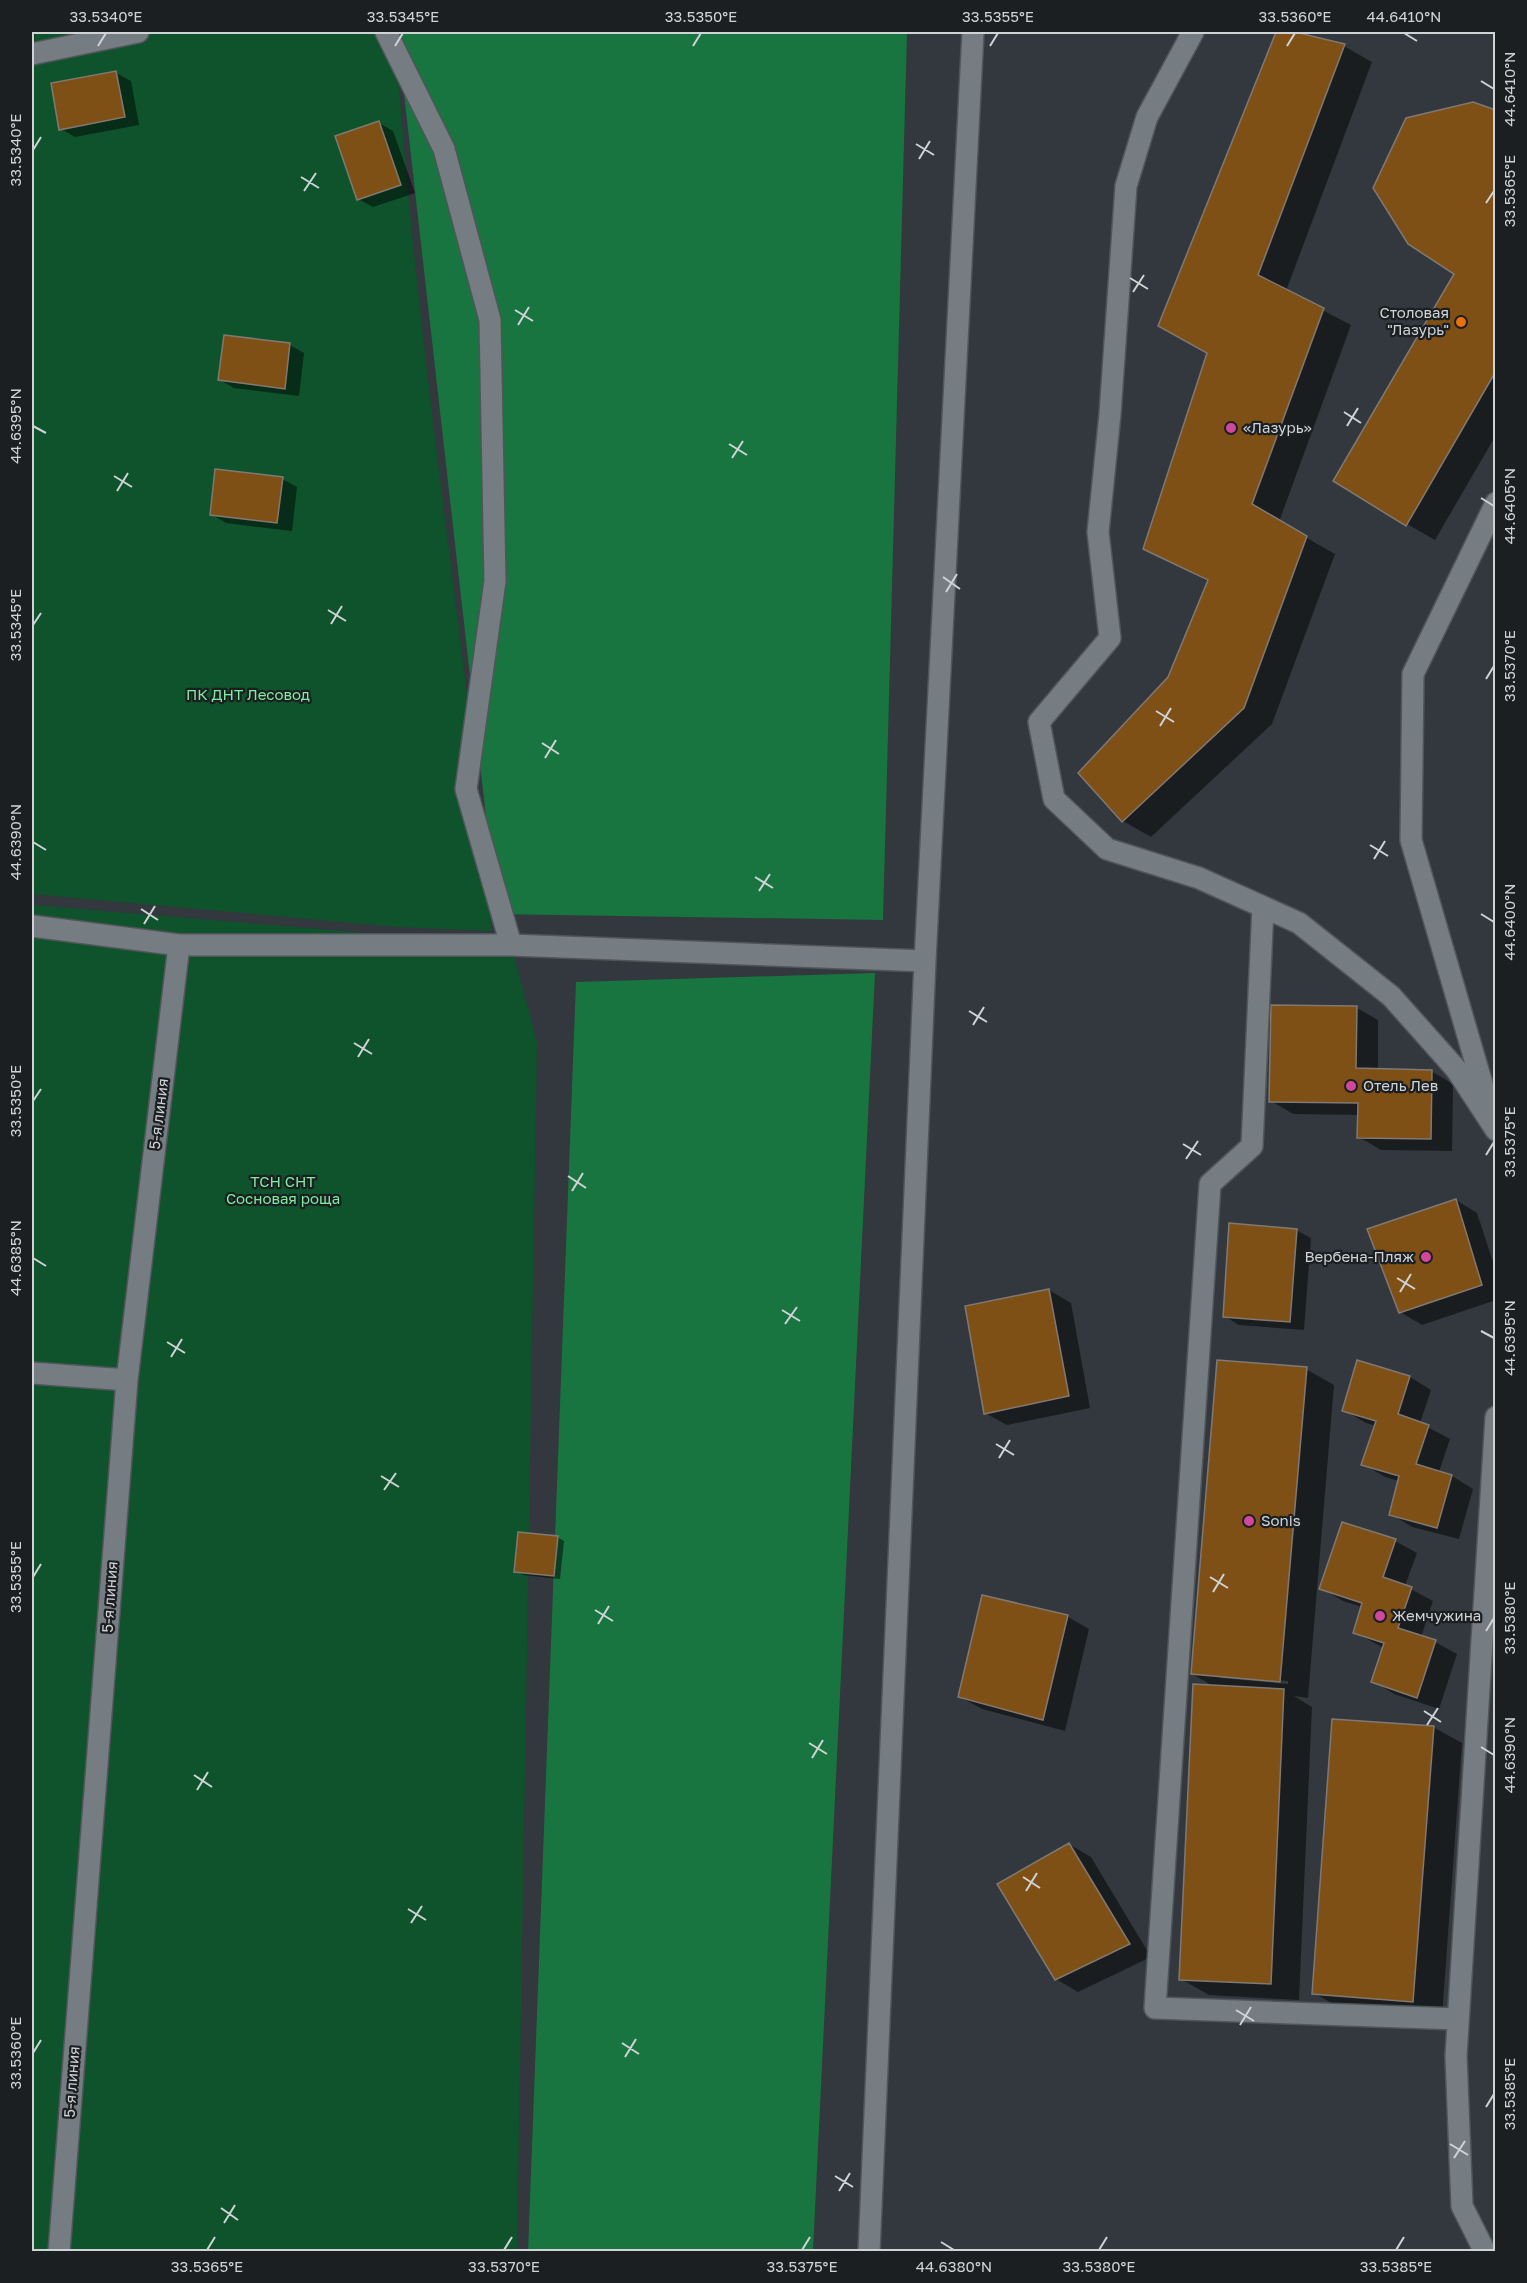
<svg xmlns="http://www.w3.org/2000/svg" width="1527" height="2283" font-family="'Golos Text',sans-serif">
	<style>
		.green { fill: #0e532b }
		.forest { fill: #187540 }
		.shadow { fill: #0007; fill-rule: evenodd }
		.building { fill: #7f5015; stroke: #807973; stroke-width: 1.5 }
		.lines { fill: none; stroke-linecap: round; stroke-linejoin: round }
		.service-casing { stroke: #505559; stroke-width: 24 }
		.service { stroke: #757c82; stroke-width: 21 }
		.ticks { fill: none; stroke: #cfd3d6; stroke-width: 2 }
		.food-dot { fill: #e8710a; stroke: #1c1f21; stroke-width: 2 }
		.hotel-dot { fill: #d1479c; stroke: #1c1f21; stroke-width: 2 }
		.labels { text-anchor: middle; stroke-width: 4.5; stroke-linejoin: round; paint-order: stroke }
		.poi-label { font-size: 15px; fill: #cfd3d6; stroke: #1c1f21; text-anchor: start }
		.park-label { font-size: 15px; fill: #7deda1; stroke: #1c1f21 }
		.street-label { font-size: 15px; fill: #cfd3d6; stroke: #1c1f21 }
		.neatline { fill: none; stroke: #cfd3d6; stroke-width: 2 }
		.ticks-label { font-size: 15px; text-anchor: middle; fill: #cfd3d6 }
	</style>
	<rect width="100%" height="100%" fill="#32383d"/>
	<path class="green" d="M32,32H395C410,262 442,490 470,719C478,789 484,860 492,931L397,927L32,894Z
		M32,905L511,945L537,1042L517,2251H32Z"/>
	<path class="forest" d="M397,32H907L883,920L497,914Z
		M875,973L813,2251L528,2252L576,982Z"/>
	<path class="shadow" d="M32,32H35L33,50H32Z
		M1277,32H1289L1344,46L1372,62L1286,291L1351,325L1279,522L1335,554L1272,724L1151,837L1123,821L1169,678L1209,582L1144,549L1208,353L1160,326Z
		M116,73L131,81L139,125L75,137L61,129Z
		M1496,112V435L1435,540L1407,524L1456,273Z
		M379,123L393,131L415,193L373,207L358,199Z
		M225,336L290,345L304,353L299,396L234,388L220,380Z
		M282,479L297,487L292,531L226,523L211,514Z
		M1357,1008L1378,1020V1070L1431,1071L1453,1084L1452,1151L1381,1150L1359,1137V1115L1293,1114L1271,1101Z
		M1456,1200L1477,1213L1496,1271V1300L1422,1325L1400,1312Z
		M1296,1230L1311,1238L1304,1330L1239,1325L1224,1316Z
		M1049,1290L1071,1303L1090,1408L1007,1425L985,1413Z
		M1358,1362L1410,1377L1431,1390L1420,1423L1450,1439L1439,1472L1452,1476L1473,1489L1459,1539L1412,1527L1391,1514L1399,1481L1385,1477L1363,1464L1376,1426L1366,1423L1344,1410Z
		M1306,1369L1334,1385L1308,1698L1294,1696L1312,1707L1299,2000L1209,1995L1181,1979L1215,1687L1192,1674ZM1220,1675L1288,1681V1684L1220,1678Z
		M557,1537L564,1541L560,1579L523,1575L516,1571Z
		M1395,1541L1417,1553L1405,1586L1433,1601L1421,1637L1435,1642L1457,1654L1439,1709L1394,1694L1373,1681L1384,1648L1354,1632L1362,1607L1343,1601L1321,1588Z
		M1068,1617L1089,1629L1065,1731L982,1709L960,1697Z
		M1433,1727L1462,1743L1442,2017L1342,2009L1314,1993Z
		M1069,1844L1091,1857L1151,1957L1078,1992L1056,1979Z"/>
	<path class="building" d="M1276,32H1295L1345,44L1258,275L1324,308L1252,504L1307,536L1244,708L1122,822L1078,773L1168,677L1208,580L1143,549L1207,353L1158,326Z
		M116,71L125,117L59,130L51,83Z
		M1473,102L1496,110V371L1406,526L1333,481L1454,274L1408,244L1373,188L1406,118Z
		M379,121L401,185L357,200L335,136Z
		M224,335L290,343L285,389L218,380Z
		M215,469L283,477L277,523L210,515Z
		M1271,1005L1357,1006L1356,1068L1432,1070L1431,1139L1357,1138L1358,1103L1269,1102Z
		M1456,1199L1482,1285L1399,1313L1367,1229Z
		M1229,1223L1297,1229L1290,1322L1223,1317Z
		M1049,1289L1069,1396L984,1414L965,1306Z
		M1217,1360L1307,1367L1280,1682L1191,1674Z
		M1357,1360L1410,1376L1398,1414L1429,1425L1416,1464L1452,1475L1437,1528L1389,1515L1399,1476L1361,1465L1376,1421L1342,1411Z
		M1342,1522L1396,1539L1383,1577L1412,1587L1398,1628L1436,1640L1417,1698L1371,1682L1384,1643L1353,1633L1362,1603L1319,1589Z
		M518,1532L558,1536L554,1576L514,1572Z
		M982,1595L1068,1615L1043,1720L958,1697Z
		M1193,1684L1284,1689L1271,1984L1179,1980Z
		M1332,1719L1434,1726L1413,2002L1312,1994Z
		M1069,1843L1130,1944L1055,1980L997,1884Z"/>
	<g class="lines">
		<g class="service-casing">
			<path id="service" d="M386,32L444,149L490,320L495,581L466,789L511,945
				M1193,32L1147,117L1126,186L1110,414L1098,532L1110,638L1039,722L1054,799L1107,849L1199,878L1299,923L1391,996L1456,1069L1496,1130
				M32,54L138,32
				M1263,907L1252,1146L1210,1184L1155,2008L1458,2019
				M32,926L179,945H511L925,961
				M1489,1108L1411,840L1413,674L1496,503
				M32,1373L127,1380
				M59,2252L127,1380L179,945
				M869,2252L925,961L973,32
				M1485,2252L1462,2206L1456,2056L1496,1417"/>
		</g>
		<use href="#service" class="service"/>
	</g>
	<path class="ticks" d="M1404,33L1417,41M98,46L106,33M395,46L403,33M693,46L701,33M990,46L998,33M1287,46L1295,33M1481,81L1494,89M916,144L934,155M33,150L41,137M919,159L930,141M301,177L319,188M304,191L316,173M1486,203L1494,191M1130,278L1148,289M1133,292L1144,275M515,310L533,321M518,325L529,307M1344,412L1361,423M33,426L46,433M1347,426L1358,408M729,444L747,455M732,458L743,441M114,476L132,487M117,491L128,473M1481,498L1494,506M943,577L960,589M946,592L957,574M328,610L346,621M331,624L342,606M33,625L41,613M1486,679L1494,666M1156,711L1174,722M1160,726L1171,708M542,743L559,754M545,758L556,740M33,842L46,850M1370,845L1388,856M1374,859L1385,841M755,877L773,888M759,891L770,874M141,909L158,920M1481,914L1494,922M144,924L155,906M969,1011L987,1022M973,1025L984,1007M354,1043L372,1054M358,1057L369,1039M33,1101L41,1089M1183,1144L1201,1155M1486,1155L1494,1142M1186,1159L1198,1141M568,1176L586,1188M572,1191L583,1173M33,1258L46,1266M1397,1278L1415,1289M1400,1292L1411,1274M782,1310L800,1321M785,1324L797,1307M1481,1331L1494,1338M167,1342L185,1353M171,1357L182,1339M996,1444L1014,1455M999,1458L1010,1440M381,1476L399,1487M384,1490L396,1473M33,1577L41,1564M1210,1577L1228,1588M1213,1592L1224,1574M595,1610L613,1621M598,1624L609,1606M1486,1631L1494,1618M1424,1711L1441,1722M1427,1725L1438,1708M809,1743L827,1754M1481,1747L1494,1755M812,1758L823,1740M194,1775L212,1787M197,1790L208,1772M1023,1877L1040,1888M1026,1891L1037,1873M408,1909L426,1920M411,1923L422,1906M1236,2010L1254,2021M1240,2025L1251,2007M622,2043L639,2054M33,2053L41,2040M625,2057L636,2039M1486,2107L1494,2094M1450,2144L1468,2155M1454,2158L1465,2141M835,2176L853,2187M839,2191L850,2173M221,2208L238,2220M224,2223L235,2205M941,2242L954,2250M207,2250L215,2237M504,2250L512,2237M802,2250L810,2237M1099,2250L1107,2237M1396,2250L1404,2237"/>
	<circle class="food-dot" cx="1461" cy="322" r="6"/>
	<g class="hotel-dot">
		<circle cx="1231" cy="428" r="6"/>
		<circle cx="1351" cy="1086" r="6"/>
		<circle cx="1426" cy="1257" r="6"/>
		<circle cx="1249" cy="1521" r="6"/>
		<circle cx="1380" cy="1616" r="6"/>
	</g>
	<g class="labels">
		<g class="poi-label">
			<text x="1449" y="318" text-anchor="end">Столовая<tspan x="1449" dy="17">"Лазурь"</tspan></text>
			<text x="1243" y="433">«Лазурь»</text>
			<text x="1363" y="1091">Отель Лев</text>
			<text x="1414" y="1262" text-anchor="end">Вербена-Пляж</text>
			<text x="1261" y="1526">Sonis</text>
			<text x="1392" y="1621">Жемчужина</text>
		</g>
		<g class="park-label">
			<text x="248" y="700">ПК ДНТ Лесовод</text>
			<text x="283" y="1187">ТСН СНТ<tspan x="283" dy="17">Сосновая роща</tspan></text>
		</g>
		<g class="street-label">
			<text transform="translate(159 1114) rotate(-83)" y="5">5-я линия</text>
			<text transform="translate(110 1597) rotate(-86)" y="5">5-я линия</text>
			<text transform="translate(72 2082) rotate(-86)" y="5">5-я линия</text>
		</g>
	</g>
	<rect width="1527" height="2283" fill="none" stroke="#1c1f21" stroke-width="66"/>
	<rect x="33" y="33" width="1461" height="2217" class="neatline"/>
	<g class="ticks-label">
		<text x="106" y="22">33.5340°E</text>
		<text x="403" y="22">33.5345°E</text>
		<text x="701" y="22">33.5350°E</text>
		<text x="998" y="22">33.5355°E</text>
		<text x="1295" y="22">33.5360°E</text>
		<text x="1404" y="22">44.6410°N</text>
		<text transform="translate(1510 89) rotate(-90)" y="5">44.6410°N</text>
		<text transform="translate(16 150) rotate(-90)" y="5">33.5340°E</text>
		<text transform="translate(1510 191) rotate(-90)" y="5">33.5365°E</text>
		<text transform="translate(16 426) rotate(-90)" y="5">44.6395°N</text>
		<text transform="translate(1510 506) rotate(-90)" y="5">44.6405°N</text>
		<text transform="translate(16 625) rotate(-90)" y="5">33.5345°E</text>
		<text transform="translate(1510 666) rotate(-90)" y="5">33.5370°E</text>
		<text transform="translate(16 842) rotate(-90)" y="5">44.6390°N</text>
		<text transform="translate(1510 922) rotate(-90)" y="5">44.6400°N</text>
		<text transform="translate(16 1101) rotate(-90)" y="5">33.5350°E</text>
		<text transform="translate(1510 1142) rotate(-90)" y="5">33.5375°E</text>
		<text transform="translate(16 1258) rotate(-90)" y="5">44.6385°N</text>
		<text transform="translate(1510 1338) rotate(-90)" y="5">44.6395°N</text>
		<text transform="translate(16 1577) rotate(-90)" y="5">33.5355°E</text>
		<text transform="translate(1510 1618) rotate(-90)" y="5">33.5380°E</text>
		<text transform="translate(1510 1755) rotate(-90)" y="5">44.6390°N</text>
		<text transform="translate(16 2053) rotate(-90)" y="5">33.5360°E</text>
		<text transform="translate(1510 2094) rotate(-90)" y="5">33.5385°E</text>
		<text x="207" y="2272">33.5365°E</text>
		<text x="504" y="2272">33.5370°E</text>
		<text x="802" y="2272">33.5375°E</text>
		<text x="954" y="2272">44.6380°N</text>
		<text x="1099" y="2272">33.5380°E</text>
		<text x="1396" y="2272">33.5385°E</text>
	</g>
</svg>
